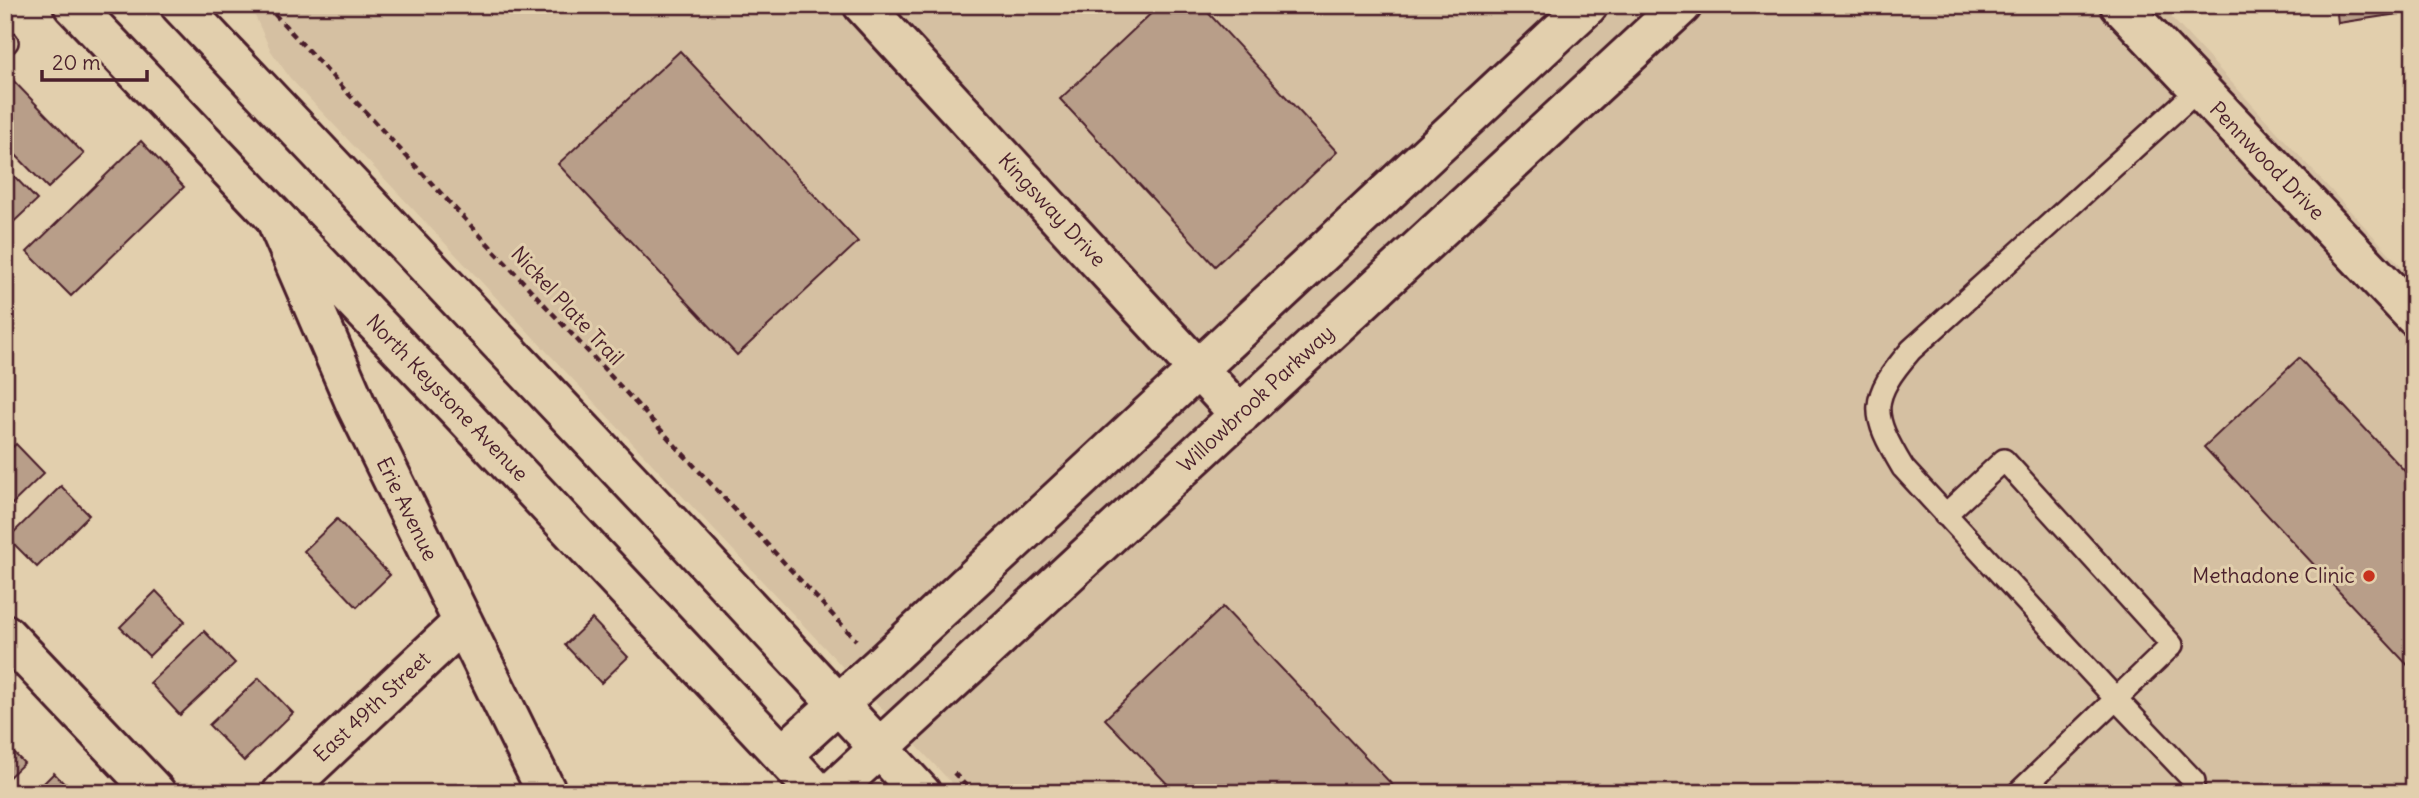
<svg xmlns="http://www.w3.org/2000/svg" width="2419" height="798" font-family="Delius,sans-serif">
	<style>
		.built { fill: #d5c0a2 }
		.building { fill: #b89e89; stroke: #4a1f2b; stroke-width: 2 }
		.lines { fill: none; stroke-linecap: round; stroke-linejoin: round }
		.service-casing { stroke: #4a1f2b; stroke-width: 26 }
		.minor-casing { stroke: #4a1f2b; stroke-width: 44 }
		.primary-casing { stroke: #4a1f2b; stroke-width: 44 }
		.path { stroke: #4a1f2b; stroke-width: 4.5; stroke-dasharray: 7 5; stroke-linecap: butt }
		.service { stroke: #e2cfad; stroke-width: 21 }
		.minor { stroke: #e2cfad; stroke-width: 38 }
		.primary { stroke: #e2cfad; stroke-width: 38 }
		.poi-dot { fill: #c8321e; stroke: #e2cfad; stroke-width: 2.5 }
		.labels { text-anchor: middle; stroke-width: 6; stroke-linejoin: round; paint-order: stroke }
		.street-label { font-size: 21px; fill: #4a1f2b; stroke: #e2cfad }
		.poi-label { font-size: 21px; fill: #4a1f2b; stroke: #e2cfad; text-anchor: end }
	</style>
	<rect width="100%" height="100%" fill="#e2cfad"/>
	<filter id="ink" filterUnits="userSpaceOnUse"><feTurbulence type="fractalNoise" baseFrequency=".0143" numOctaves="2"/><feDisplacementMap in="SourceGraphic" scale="14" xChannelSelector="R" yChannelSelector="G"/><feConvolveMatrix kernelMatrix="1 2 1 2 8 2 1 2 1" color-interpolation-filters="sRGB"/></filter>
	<g filter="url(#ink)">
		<path class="built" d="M250,5H2160L2414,280V793H961L290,78L271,51Z"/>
		<path class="building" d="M1160,5H1201L1337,152L1215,266L1060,99Z
			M2336,5H2414V33L2411,12L2338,23Z
			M680,51L858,242L737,355L558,164Z
			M6,73L84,154L48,188L5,144Z
			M141,141L184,187L71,296L27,252Z
			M13,175L37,200L5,230V182Z
			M2299,358L2414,481V672L2204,447Z
			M16,444L44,473L7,509L5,454Z
			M61,486L89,515L37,567L8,538Z
			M337,519L390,575L357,607L304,551Z
			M156,591L185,621L149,656L120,627Z
			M1223,607L1400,793H1176L1105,719Z
			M592,619L628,657L601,683L565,645Z
			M204,631L235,663L180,715L150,683Z
			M259,678L293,713L244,761L209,725Z
			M5,744L24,763L5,781Z
			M54,773L73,793H34Z"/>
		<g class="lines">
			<g class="service-casing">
				<path id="service" d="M5,40L7,42
					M1945,515L2004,460L2172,645L2116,699L2194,781
					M2018,793L2116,699L1903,468C1870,413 1869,399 1911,350L2199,89"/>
			</g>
			<g class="minor-casing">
				<path id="minor" d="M863,5L1240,415
					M2120,5L2414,316
					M277,222L356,405L547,793
					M5,634L156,793
					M783,754L880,666L1588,5
					M282,793L463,622
					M831,793L1682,5"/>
			</g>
			<g class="primary-casing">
				<path id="primary" d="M73,5L465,417L818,793
					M180,5L670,523L921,793"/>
			</g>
			<path class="path" d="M266,5L856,640
				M954,773L973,793"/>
			<use href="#service" class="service"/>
			<use href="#minor" class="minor"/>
			<use href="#primary" class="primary"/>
		</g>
	</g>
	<circle class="poi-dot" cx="2369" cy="576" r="7"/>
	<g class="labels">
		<g class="street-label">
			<text transform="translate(2267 161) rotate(46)" y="7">Pennwood Drive</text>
			<text transform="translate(1052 210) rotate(47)" y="7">Kingsway Drive</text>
			<text transform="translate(567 306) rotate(47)" y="7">Nickel Plate Trail</text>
			<text transform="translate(447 398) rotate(46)" y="7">North Keystone Avenue</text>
			<text transform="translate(1256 399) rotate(-43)" y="7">Willowbrook Parkway</text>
			<text transform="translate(407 509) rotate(64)" y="7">Erie Avenue</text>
			<text transform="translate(372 707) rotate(-43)" y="7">East 49th Street</text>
		</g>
		<g class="poi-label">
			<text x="2355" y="583">Methadone Clinic</text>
		</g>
	</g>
	<rect width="2419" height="798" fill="none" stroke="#e2cfad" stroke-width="28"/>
	<rect x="14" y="14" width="2391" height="770" fill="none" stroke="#4a1f2b" stroke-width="2.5" filter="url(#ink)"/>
	<path d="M42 70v10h105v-10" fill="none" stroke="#4a1f2b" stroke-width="3.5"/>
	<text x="52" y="70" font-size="21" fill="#4a1f2b" stroke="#e2cfad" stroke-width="5" paint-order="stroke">20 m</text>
</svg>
